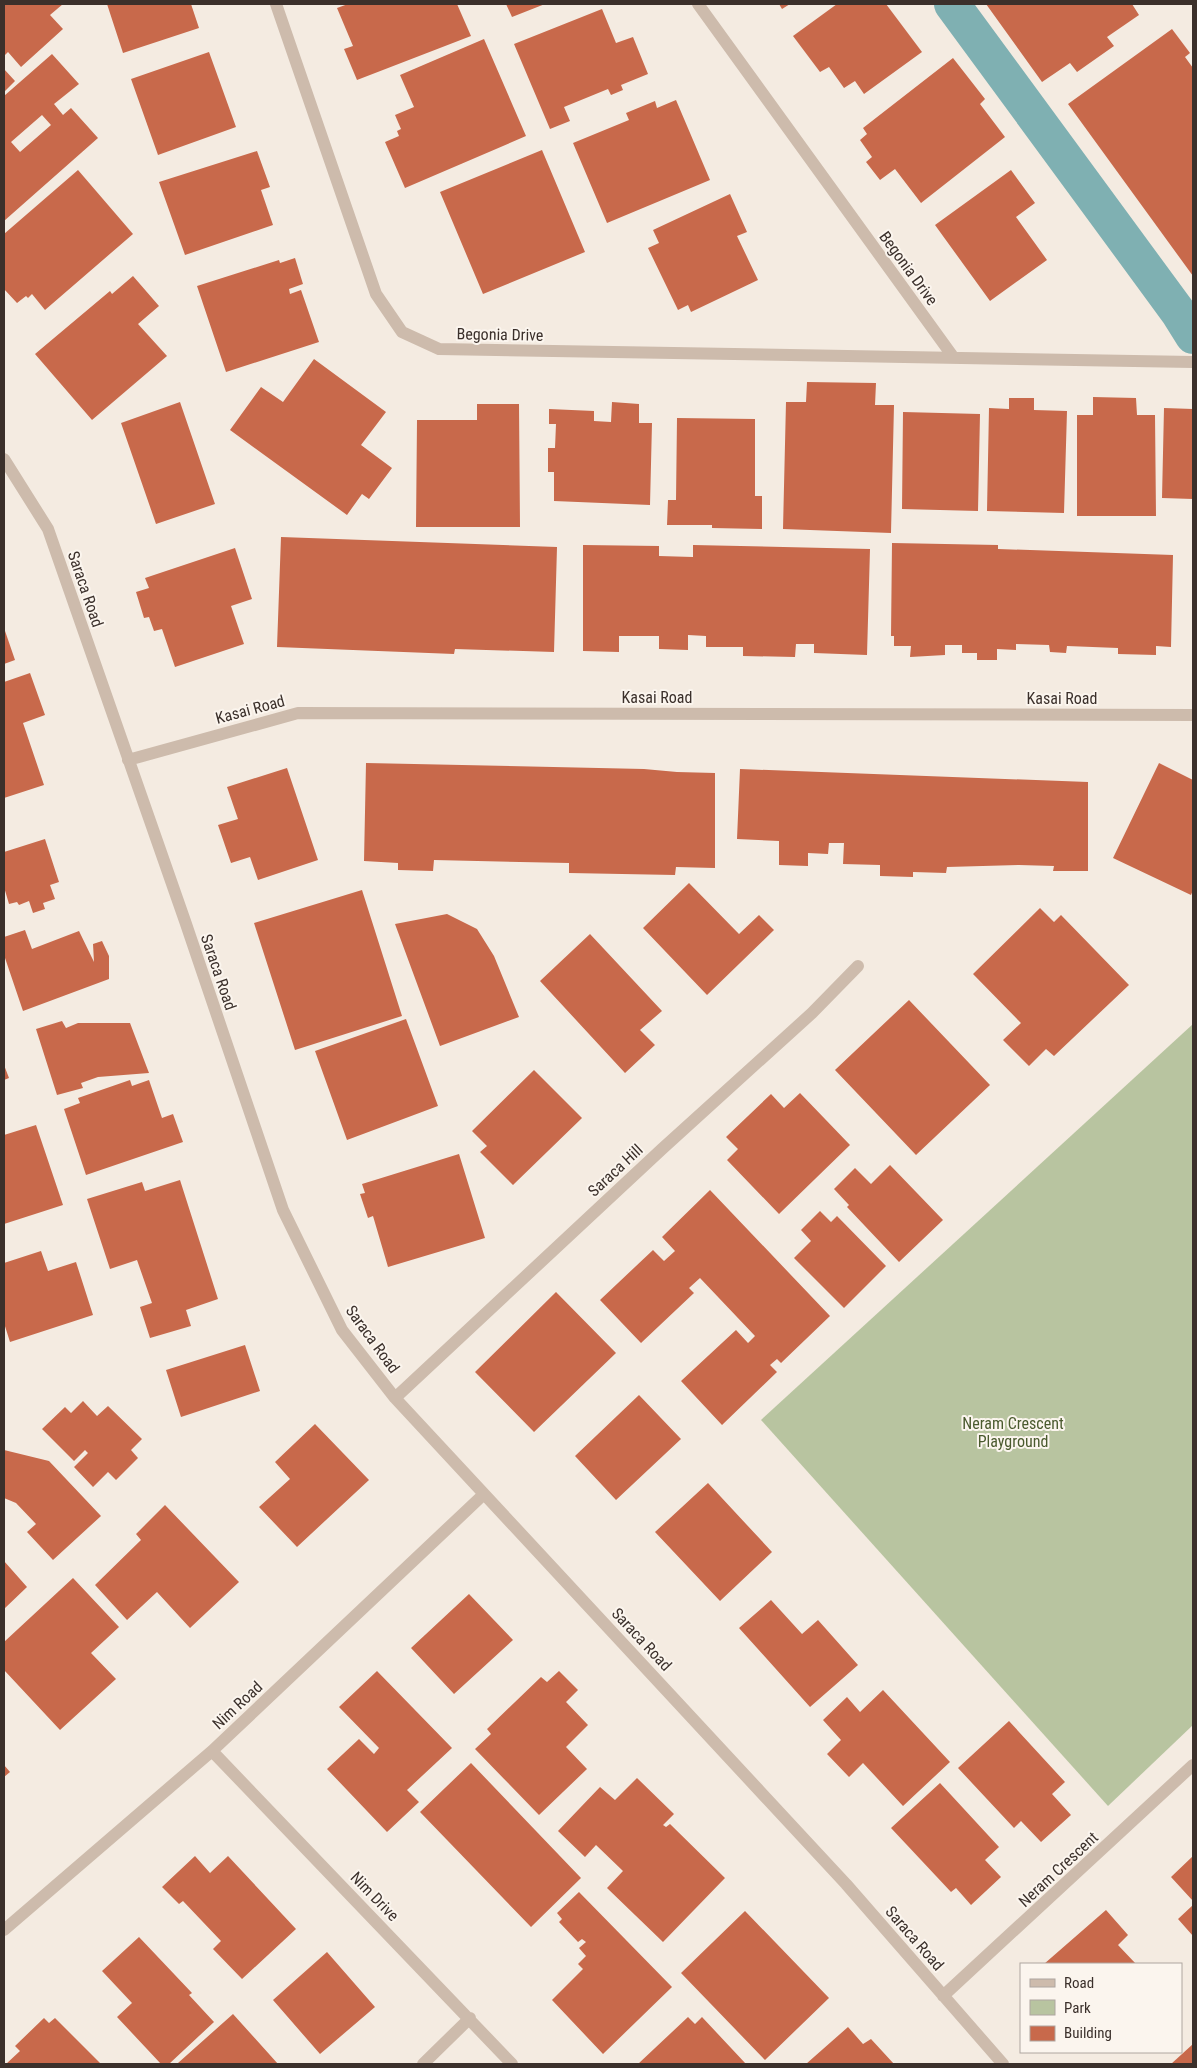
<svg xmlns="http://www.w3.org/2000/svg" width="1197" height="2068" font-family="'Roboto Condensed',sans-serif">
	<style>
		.green { fill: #b8c4a0 }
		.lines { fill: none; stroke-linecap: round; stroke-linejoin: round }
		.canal { stroke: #7fb0b2; stroke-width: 36 }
		.building { fill: #c8694b; fill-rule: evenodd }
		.minor { stroke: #cdbbac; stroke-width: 12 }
		.labels { text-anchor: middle; stroke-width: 4; stroke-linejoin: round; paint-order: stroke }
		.street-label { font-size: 16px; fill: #3b302b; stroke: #fbf5ee }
		.park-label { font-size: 16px; fill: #4a5a2e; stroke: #fbf5ee }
	</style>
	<rect width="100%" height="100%" fill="#f4ebe1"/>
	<path class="green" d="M1193,1024V1725L1108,1806L761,1420Z"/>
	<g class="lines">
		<path class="canal" d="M952,4L1178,312L1193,336"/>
	</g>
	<path class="building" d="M4,4H63L50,15L63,29L21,67L8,52L4,56Z
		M107,4H191L199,28L123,53Z
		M348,4H457L471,36L357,80L344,49L353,46L337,8Z
		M506,4H545L512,17Z
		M779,4H790L782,9Z
		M837,4H886L922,52L864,94L855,81L844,88L829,67L820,72L793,36Z
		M986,4H1132L1139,15L1107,37L1114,46L1077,72L1070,63L1042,82Z
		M602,9L616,43L633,37L648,74L621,85L623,90L611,95L608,89L564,107L570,121L550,129L514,44Z
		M1172,29L1190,53L1185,57L1193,68V276L1068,104Z
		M484,39L526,136L405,188L385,142L399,136L397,131L401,129L395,115L414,107L400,75Z
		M209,52L236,127L158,155L131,79Z
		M52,54L79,84L54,104L63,115L71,108L98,138L4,221V96ZM42,115L51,125L20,152L11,142Z
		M953,58L985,99L980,104L1005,137L921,203L895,169L880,180L866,162L872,157L860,140L867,134L863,128Z
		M4,69L15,81L4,92Z
		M676,100L710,180L607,223L573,143L629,120L626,113L655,101L657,108Z
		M542,150L585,252L483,294L440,192Z
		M257,151L270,187L261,190L273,225L185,255L159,182Z
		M78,170L133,234L45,310L32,294L28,298L26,296L17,303L4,289V265L5,263L4,261V234Z
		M1011,170L1035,203L1016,217L1047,260L990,301L935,225Z
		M730,194L747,232L737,236L758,280L691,312L688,305L678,310L648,248L659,243L653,230Z
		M295,258L303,284L289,289L290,294L301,290L319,342L226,372L197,286L279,260L280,263Z
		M133,276L159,306L138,324L167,356L92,420L35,354L110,291L112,294Z
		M314,359L386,412L361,445L392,468L369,499L362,494L347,515L230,430L261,387L283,402Z
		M807,382L876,383L875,405H894L891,533L783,529L786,402H806Z
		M1093,397L1136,398L1137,415H1155L1156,516H1077V415H1093Z
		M1009,398H1034V410L1067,411L1064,513L987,511L989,408L1009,409Z
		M180,402L215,504L156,524L121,423Z
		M612,402L639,404V423H652L650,505L554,501V472H548V448H555L556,424H549V409L594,411V421L611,422Z
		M477,404H519L520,527H416L417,420H477Z
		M1164,408L1193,409V499L1162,498Z
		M903,412L980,414L978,511L902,509Z
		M677,418L755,419V496H762V529L712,528V525H667L668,500H676Z
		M281,537L557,547L554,652L455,649L454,654L277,647Z
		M892,543L998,545V549L1173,555L1171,647L1156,646V655L1118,654V648L1067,646L1066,653L1050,652L1049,645L1016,644V650L997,649V660H977V653H962V645H945V655L910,657L911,646H894V636H891Z
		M583,545L659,546V556L693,557V545L870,549L867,655L814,653V644H796L795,657L743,656V647H706V636L688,635V650L659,649V636H619V652L583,651Z
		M235,548L252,599L231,606L244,644L175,667L162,629L154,631L149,617L144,618L136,592L149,588L145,578Z
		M4,628L15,660L4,664Z
		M30,673L45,715L23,723L44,785L4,798V682Z
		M366,763L644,769L677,772L715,773V868L676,867L675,875L569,873V863L434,860L433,871L398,870V863L364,861Z
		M1159,763L1193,780V890L1191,895L1113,858Z
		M287,768L318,860L258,880L250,857L231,863L218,825L238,819L227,787Z
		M740,769L1088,782V871H1053L1054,866L1019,865L947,867L946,873L913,872V877L880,876V865L843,864L844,843H829L828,854L808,853V866L779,865V841L737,839Z
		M45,839L59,882L50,885L55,899L43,903L45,909L33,913L29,901L19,905L17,902L9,904L4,887V852Z
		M689,883L739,934L759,915L774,930L707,995L643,928Z
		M362,890L402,1016L295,1050L254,923Z
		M1040,908L1054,922L1061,915L1129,985L1054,1056L1046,1049L1029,1066L1003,1040L1021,1023L973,974Z
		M447,914L477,929L494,956L519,1017L440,1046L395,924Z
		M25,930L32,949L79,931L94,962L93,944L102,941L109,956V979L23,1011L4,955V937Z
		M590,934L662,1011L640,1030L655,1045L625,1073L540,981Z
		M909,1000L990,1085L916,1155L835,1070Z
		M406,1019L438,1106L347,1140L315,1051Z
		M62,1021L66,1028L78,1023H130L149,1073L98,1077L81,1083L83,1088L57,1095L36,1029Z
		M4,1065L9,1078L4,1080Z
		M534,1070L582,1118L513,1185L480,1152L487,1146L472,1131Z
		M130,1080L132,1086L149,1080L162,1118L173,1114L183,1142L86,1175L64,1109L80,1103L78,1098Z
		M800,1093L850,1145L779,1214L727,1160L738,1149L726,1137L771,1094L784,1108Z
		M36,1125L63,1205L4,1224V1135Z
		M459,1154L485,1238L388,1267L373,1216L368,1218L360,1194L365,1193L362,1184Z
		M890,1165L943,1220L899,1262L847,1207L849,1205L834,1189L855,1168L871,1184Z
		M180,1180L218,1299L186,1310L191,1326L150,1338L140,1307L152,1303L137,1260L110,1269L87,1199L142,1182L145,1191Z
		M710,1190L830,1316L781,1363L777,1359L770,1365L777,1372L722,1425L681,1381L736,1330L748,1343L755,1336L700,1278L689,1288L694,1293L641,1343L600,1300L653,1250L664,1261L675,1251L662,1237Z
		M820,1211L831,1222L837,1216L886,1266L844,1308L794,1258L811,1241L801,1230Z
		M41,1251L48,1271L76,1262L93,1315L10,1342L4,1323V1263Z
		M556,1292L616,1353L534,1432L475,1372Z
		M245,1345L260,1391L181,1417L166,1370Z
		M639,1395L681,1439L616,1500L575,1456Z
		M83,1401L97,1416L108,1406L142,1439L131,1450L138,1458L116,1480L108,1472L93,1487L74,1467L88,1453L85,1450L74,1461L42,1429L65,1407L71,1413Z
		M315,1424L369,1480L297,1547L259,1507L290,1479L275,1462Z
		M4,1450L49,1461L101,1516L53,1560L27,1532L36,1524L16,1503L4,1498Z
		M708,1483L772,1552L720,1601L655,1532Z
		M165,1505L239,1582L190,1628L157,1592L127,1620L95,1585L141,1540L136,1534Z
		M4,1561L27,1587L4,1609Z
		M73,1578L119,1627L91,1653L116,1679L60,1730L4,1670V1642Z
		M469,1594L513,1640L454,1694L411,1648Z
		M771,1600L802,1634L818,1620L858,1665L810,1707L739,1628Z
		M377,1671L452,1748L407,1790L419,1802L387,1832L327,1769L359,1739L374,1754L379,1748L339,1707Z
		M559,1671L578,1690L566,1702L588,1725L566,1747L587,1769L539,1815L475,1749L491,1734L487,1729L541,1677L547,1682Z
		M883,1690L950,1762L903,1806L863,1763L849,1777L827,1754L841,1740L823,1720L847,1697L860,1712Z
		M1009,1721L1065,1782L1052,1794L1071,1815L1041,1842L1021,1821L1014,1828L958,1768Z
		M471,1763L581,1878L531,1927L420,1812Z
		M4,1765L10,1772L4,1777Z
		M637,1778L674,1814L663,1825L666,1827L670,1824L725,1878L663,1942L607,1888L623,1871L596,1845L585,1857L558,1831L600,1787L615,1800Z
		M940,1783L999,1847L985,1860L1001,1877L971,1905L956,1888L951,1892L891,1828Z
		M195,1856L210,1873L228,1856L296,1929L242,1979L213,1949L221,1941L183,1901L179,1904L162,1887Z
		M1193,1856V1901L1171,1877Z
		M579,1892L672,1987L603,2054L552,2000L583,1969L578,1964L586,1956L579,1948L586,1942L582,1939L578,1942L559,1922L562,1919L557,1913Z
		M1193,1905V1936L1178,1919Z
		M1106,1910L1128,1935L1118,1945L1136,1964H1044Z
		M745,1911L829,1998L765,2060L681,1973Z
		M139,1937L192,1993L189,1995L214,2022L169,2064H161L117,2017L132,2003L102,1971Z
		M327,1952L375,2007L320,2054L273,2000Z
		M233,2014L278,2064H180L178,2063Z
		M688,2017L695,2024L702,2017L746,2064H638Z
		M44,2018L49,2023L55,2018L101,2064H6L20,2051L15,2046Z
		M848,2027L863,2044L871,2039L894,2064H806Z
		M1193,2044V2064H1171Z"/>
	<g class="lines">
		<path class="minor" d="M276,4L376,294L402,332L439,349L1193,362
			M698,4L954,358
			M4,459L48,529L185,921L283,1210L342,1330L395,1398L846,1884L1003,2064
			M128,760L298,713L1193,715
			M395,1398L662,1149L812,1013L858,966
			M212,1751L512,2064
			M4,1930L212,1751L484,1494
			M943,1996L1193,1765
			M423,2064L470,2018"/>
	</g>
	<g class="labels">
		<g class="street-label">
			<text transform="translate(909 268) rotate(54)" y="6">Begonia Drive</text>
			<text transform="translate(500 334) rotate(1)" y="6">Begonia Drive</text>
			<text transform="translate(86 589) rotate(71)" y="6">Saraca Road</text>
			<text x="657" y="703">Kasai Road</text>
			<text x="1062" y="704">Kasai Road</text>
			<text transform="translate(250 709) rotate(-15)" y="6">Kasai Road</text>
			<text transform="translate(219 972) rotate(71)" y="6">Saraca Road</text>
			<text transform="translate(615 1170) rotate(-43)" y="6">Saraca Hill</text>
			<text transform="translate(373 1339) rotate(54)" y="6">Saraca Road</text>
			<text transform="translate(642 1639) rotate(47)" y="6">Saraca Road</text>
			<text transform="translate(237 1705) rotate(-43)" y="6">Nim Road</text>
			<text transform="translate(1058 1869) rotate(-43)" y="6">Neram Crescent</text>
			<text transform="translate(375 1896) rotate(46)" y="6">Nim Drive</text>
			<text transform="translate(915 1938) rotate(49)" y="6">Saraca Road</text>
		</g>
		<g class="park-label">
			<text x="1013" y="1429">Neram Crescent<tspan x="1013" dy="18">Playground</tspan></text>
		</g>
	</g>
	<rect width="1197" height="2068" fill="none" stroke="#3b302b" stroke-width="10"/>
	<rect x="1020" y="1963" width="162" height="90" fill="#fbf5ee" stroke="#aea6a0"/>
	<rect x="1030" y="1979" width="25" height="8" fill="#cdbbac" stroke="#aea6a0"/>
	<text x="1064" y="1988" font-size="15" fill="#3b302b">Road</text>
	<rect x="1030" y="2000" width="25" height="15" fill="#b8c4a0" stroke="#aea6a0"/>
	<text x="1064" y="2013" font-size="15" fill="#3b302b">Park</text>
	<rect x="1030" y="2026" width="25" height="15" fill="#c8694b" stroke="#aea6a0"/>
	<text x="1064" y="2038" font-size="15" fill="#3b302b">Building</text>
</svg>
